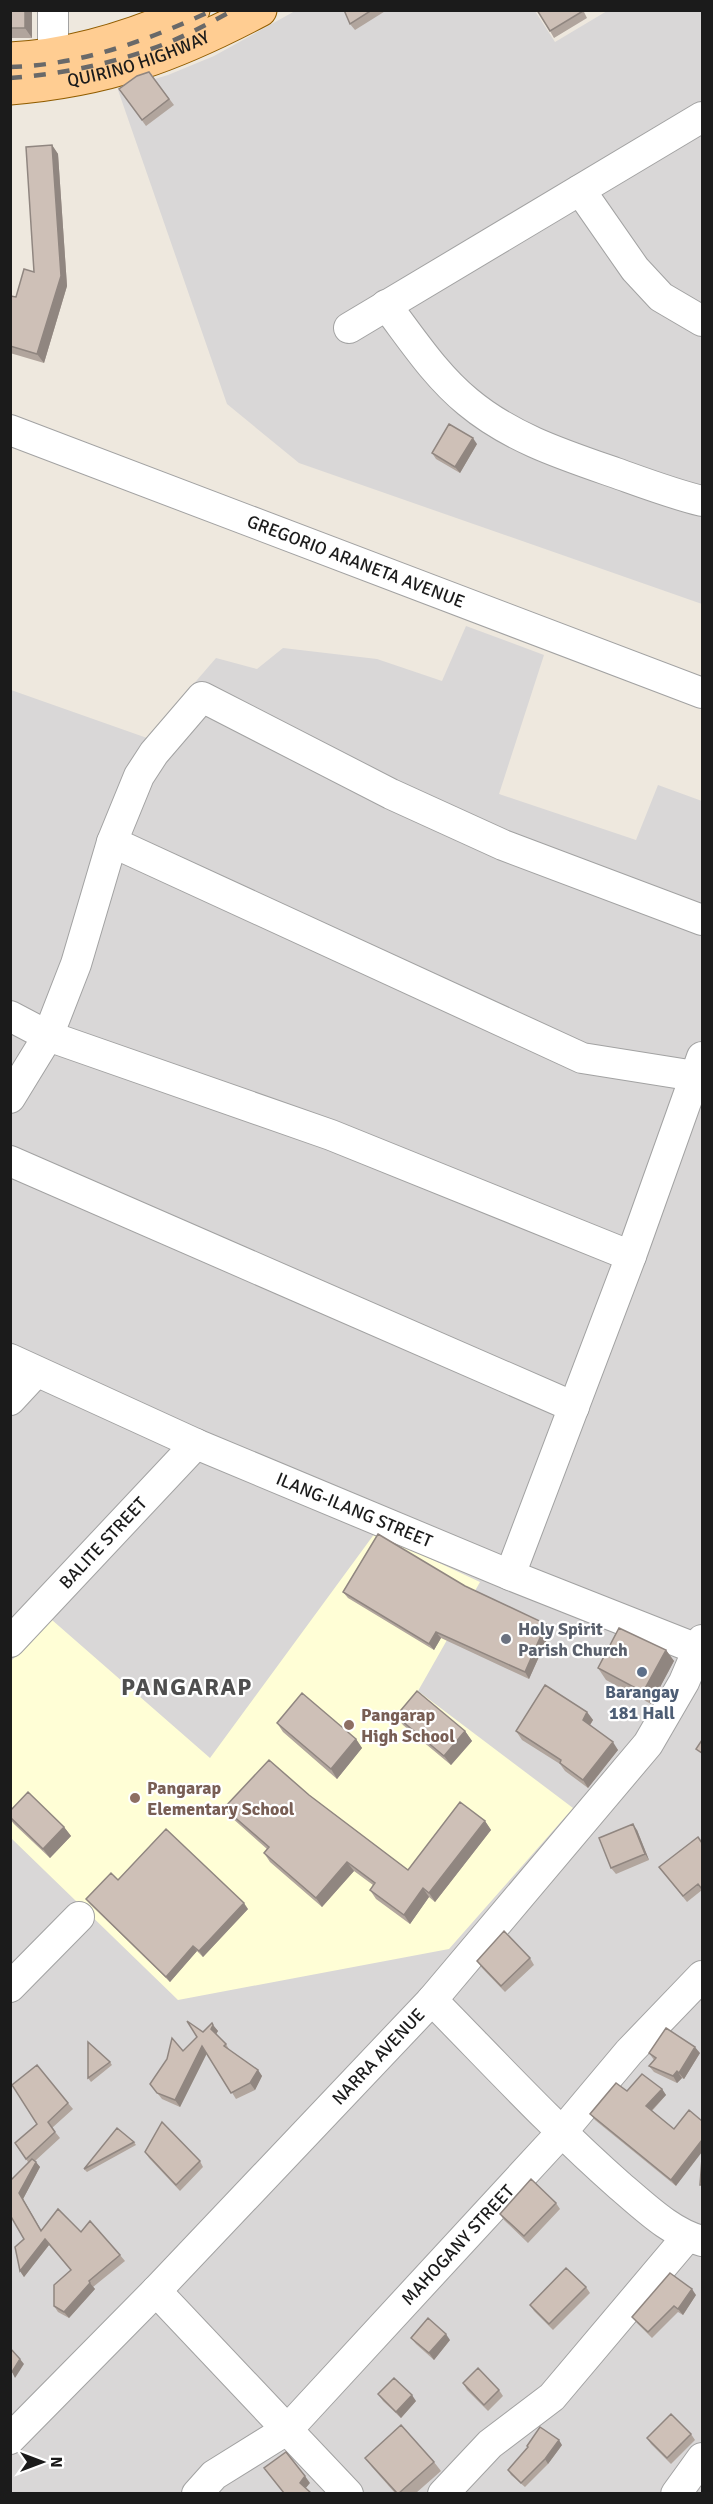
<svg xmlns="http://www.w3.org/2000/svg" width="713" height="2504" font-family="Signika,sans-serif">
<rect width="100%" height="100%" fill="#eee8de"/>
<!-- residential -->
<path fill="#d9d7d7" d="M295 11H535L555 42 607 11H702V604L299 463 227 404 118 90 168 75 214 56Z
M466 626 544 655 499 794 636 840 658 785 702 801V2493L11 2494V690L147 738 216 658 257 669 283 648 377 659 442 681Z"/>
<!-- education -->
<path fill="#fffed6" d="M375 1533 480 1582 418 1691 573 1808 449 1949 178 2000 11 1838 10 1662 52 1620 210 1758Z"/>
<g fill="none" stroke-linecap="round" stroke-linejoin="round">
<defs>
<g id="minor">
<path d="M53 10V79"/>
<path d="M580 190 635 269 661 297 702 321"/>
<path d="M386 305C412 339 435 375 468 402 511 438 564 455 616 473 644 483 673 494 702 501"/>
<path d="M349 328 702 117"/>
<path id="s1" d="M10 430 702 693"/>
<path d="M112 842 582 1058 695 1076"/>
<path d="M10 1016 48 1036 331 1135 631 1256"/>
<path d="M10 1098 48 1036 76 964 112 842 139 776 154 753 202 697 391 794 503 845 702 920"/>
<path d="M10 1161 574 1407"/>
<path id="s2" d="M10 1359 196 1444 510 1575 702 1651"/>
<path d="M10 1400 36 1372"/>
<path d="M510 1575 631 1256 702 1057"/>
<path id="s3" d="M10 1642 196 1444"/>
<path d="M10 1987 79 1917"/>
<path d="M432 2000C494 2063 554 2128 620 2186 645 2207 671 2233 702 2241"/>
<path d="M156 2291 348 2494"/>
<path id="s4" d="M10 2439 156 2291 432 2000 648 1744 684 1682 702 1640"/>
<path id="s5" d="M197 2494 214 2475 288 2429 561 2133 629 2052 702 1976"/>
<path d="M443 2494 490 2444 552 2397 687 2237"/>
<path d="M676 2494 702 2458"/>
</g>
<g id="major">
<path d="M10 59C74 56 135 36 193 10"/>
<path id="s6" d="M10 88C108 80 175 55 260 10"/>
</g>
</defs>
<!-- minor casing -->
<use href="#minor" stroke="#a2a2a2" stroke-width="32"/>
<!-- major casing -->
<use href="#major" stroke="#915d00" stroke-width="35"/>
<!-- minor -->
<use href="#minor" stroke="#fff" stroke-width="30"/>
<!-- major -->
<use href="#major" stroke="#ffcd92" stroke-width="33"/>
<!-- rail -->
<path stroke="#696969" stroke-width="4.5" stroke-dasharray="12 12" stroke-linecap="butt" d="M10 67C82 65 149 40 213 10
M10 78C65 74 121 62 172 41 193 32 213 21 234 10"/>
</g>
<!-- wall -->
<path fill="#b1a59d" d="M10 10H32V38H10Z
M344 10H387L355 30 350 24Z
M583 10 587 18 554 38 550 31Z
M149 72 174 105 146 126 119 89Z
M52 145 58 154 67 286 44 363 10 353V296L16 297 34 272Z
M477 444 460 473 436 459 432 453Z
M465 1586 546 1624 551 1630 529 1679 441 1638 434 1650 348 1598 343 1592Z
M666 1650 674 1661 651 1704 606 1680 598 1668Z
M587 1712 593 1720 590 1725 618 1750 588 1788 565 1771 560 1764 522 1740 516 1731Z
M396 1716 465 1731 472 1741 451 1765 403 1725Z
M277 1723 356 1739 362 1748 337 1779 283 1732Z
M309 1795 408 1870 485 1821 491 1830 435 1902 429 1897 410 1924 376 1899 370 1890 373 1885 354 1871 322 1907 270 1862 264 1853 267 1849 231 1817 224 1808Z
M10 1811 64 1827 71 1836 50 1858 14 1824 10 1819Z
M637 1830 649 1860 616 1874 611 1868Z
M702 1843V1890L687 1902 659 1867Z
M118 1880 248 1909 203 1957 197 1951 170 1982 90 1904 86 1899Z
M530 1958 534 1965 505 1992 482 1968 477 1961Z
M213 2025 218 2031 216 2034 226 2044 230 2051 258 2070 262 2076 255 2090 236 2099 207 2053 180 2107 162 2099 150 2084 203 2032Z
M649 2053H700L684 2079 682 2078 677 2083 654 2072 649 2066 654 2060Z
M110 2062 112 2065 91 2082 88 2078Z
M662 2089 666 2095 652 2111 676 2186 595 2120 590 2114 627 2091Z
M68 2103 73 2109 52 2128 60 2138 35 2161 40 2167 23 2199 41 2230 81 2232 120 2255 125 2261 93 2287 95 2289 69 2318 58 2312 54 2306 71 2270 49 2245 24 2277 20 2271 24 2239 10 2215 28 2162 15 2143Z
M134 2142 136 2145 87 2172 84 2169Z
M145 2152 200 2161 203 2167 180 2191 149 2158Z
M556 2203 560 2209 528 2243 504 2220 500 2214Z
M586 2287 590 2293 553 2330 534 2311 530 2305Z
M696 2295 683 2315 678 2312 652 2338 637 2323 632 2317Z
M411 2338 450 2340 434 2360 416 2344Z
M463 2383 499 2390 503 2396 488 2411 467 2390Z
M378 2394 416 2401 401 2418 383 2401Z
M691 2434 695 2440 671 2464 651 2444 647 2438Z
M562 2445 548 2464 525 2487 511 2475 508 2470 528 2448 527 2446Z
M365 2458 434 2462 441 2471 416 2493H395L372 2467Z"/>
<!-- shaded-wall -->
<path fill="#908680" d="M25 10H32V38L25 28Z
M52 145 58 154 67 286 44 363 37 354Z
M473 438 477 444 460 473 455 467Z
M546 1624 551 1630 529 1679 525 1672Z
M436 1632 441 1638 434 1650 429 1644Z
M666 1650 674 1661 651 1704 643 1692Z
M587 1712 593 1720 588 1728 583 1720Z
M465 1731 472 1741 451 1765 444 1756Z
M356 1739 362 1748 337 1779 331 1769Z
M613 1742 618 1750 588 1788 583 1780Z
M485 1821 491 1830 435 1902 429 1893Z
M633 1824 637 1830 649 1860 645 1854Z
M64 1827 71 1836 50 1858 43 1849Z
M347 1862 354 1871 322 1907 316 1898Z
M423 1888 429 1897 410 1924 404 1915Z
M244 1903 248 1909 203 1957 199 1951Z
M193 1946 197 1951 170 1982 166 1977Z
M213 2025 218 2031 215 2036 211 2029Z
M202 2046 207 2053 180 2107 175 2100Z
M695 2047 700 2053 684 2079 679 2073Z
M258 2070 262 2076 255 2090 250 2083Z
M677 2071 682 2078 677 2083 673 2076Z
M662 2089 666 2095 650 2112 646 2106Z
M702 2140V2152L676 2186 671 2180Z
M36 2162 40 2167 23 2199 45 2237 19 2193Z
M45 2239 49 2245 24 2277 20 2271Z
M90 2283 95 2289 69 2318 64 2312Z
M692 2289 696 2295 683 2315 678 2309Z
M446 2334 450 2340 434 2360 429 2353Z
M20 2359 24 2364 15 2378 12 2372Z
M412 2395 416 2401 401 2418 396 2412Z
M559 2440 562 2445 548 2464 545 2459Z
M305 2476 310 2483 305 2489 300 2483Z"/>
<!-- building -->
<path fill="#cec0b7" stroke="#908680" stroke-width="1.5" d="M10 10H25V28H10Z
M344 10H372L350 24Z
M537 10H582L583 11 550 31Z
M149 72 169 99 142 120 119 89 137 76Z
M52 145 61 276 37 354 10 346V296L16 297 24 269 34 272 26 147Z
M449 424 473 438 455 467 432 453Z
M378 1534 465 1586 546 1624 525 1672 436 1632 429 1644 343 1592Z
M619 1628 666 1650 643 1692 598 1668Z
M545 1685 587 1712 583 1720 613 1742 583 1780 560 1763 561 1760 516 1731Z
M417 1691 465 1731 444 1756 396 1716Z
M302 1693 356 1739 331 1769 277 1723Z
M702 1740V1753L696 1749Z
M269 1760 309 1795 408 1870 460 1802 485 1821 429 1893 423 1888 404 1915 370 1890 375 1883 347 1862 316 1898 264 1853 269 1847 224 1808Z
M28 1792 64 1827 43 1849 10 1817V1811Z
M633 1824 645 1854 611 1868 599 1838Z
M166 1829 244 1903 199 1951 193 1946 166 1977 86 1899 111 1873 118 1880Z
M698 1837 702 1843V1889L698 1884 683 1896 659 1867Z
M504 1931 530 1958 501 1986 477 1961Z
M187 2021 203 2032 212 2023 213 2025 211 2029 226 2044 224 2046 258 2070 250 2083 231 2093 202 2046 175 2100 157 2093 150 2084 167 2059 172 2038 183 2051 197 2037Z
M666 2028 695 2047 679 2073 677 2071 673 2076 649 2066 656 2058 649 2053Z
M88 2042 110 2062 88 2078Z
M37 2065 68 2103 48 2122 55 2132 26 2159 15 2143 37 2124 12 2085Z
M642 2074 662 2089 646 2106 674 2129 689 2110 702 2121V2140L671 2180 590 2114 616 2083 627 2091Z
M162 2122 200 2161 176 2185 145 2152Z
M117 2128 134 2142 84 2169Z
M702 2158V2185H700Z
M32 2159 36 2162 19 2193 41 2231 58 2209 81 2232 90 2221 120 2255 89 2281 90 2283 64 2312 54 2306V2285L71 2270 45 2239 20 2271 15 2247 24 2239 10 2215V2181Z
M531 2179 556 2203 524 2236 500 2214Z
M566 2268 586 2287 549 2324 530 2305Z
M670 2273 692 2289 678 2309 674 2306 648 2332 632 2317Z
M428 2318 446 2334 429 2353 411 2338Z
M10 2348 20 2359 12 2372H10Z
M478 2368 499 2390 484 2405 463 2383Z
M394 2378 412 2395 396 2412 378 2394Z
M671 2414 691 2434 667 2458 647 2438Z
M401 2425 434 2462 399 2493H397L365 2458Z
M540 2427 559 2440 545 2459 521 2483 508 2470 528 2447 527 2446Z
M286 2452 305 2476 300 2483 311 2493H284L264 2468Z"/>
<!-- markers -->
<circle fill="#6b7280" stroke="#fff" stroke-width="2" cx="506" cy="1639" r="6"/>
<circle fill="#5c6f8a" stroke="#fff" stroke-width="2" cx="642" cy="1672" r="6"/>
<g fill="#8d6e63" stroke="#fff" stroke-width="2">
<circle cx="349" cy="1725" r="6"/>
<circle cx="135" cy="1798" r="6"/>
</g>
<g text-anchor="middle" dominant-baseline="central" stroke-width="4.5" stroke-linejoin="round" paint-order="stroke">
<!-- street labels -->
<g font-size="18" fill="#1b1b1b" stroke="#fff">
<text stroke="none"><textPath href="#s6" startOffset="132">QUIRINO HIGHWAY</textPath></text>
<text stroke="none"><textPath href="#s1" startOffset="370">GREGORIO ARANETA AVENUE</textPath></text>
<text stroke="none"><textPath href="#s2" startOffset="376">ILANG-ILANG STREET</textPath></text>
<text stroke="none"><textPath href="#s3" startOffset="136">BALITE STREET</textPath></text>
<text stroke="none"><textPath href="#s4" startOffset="531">NARRA AVENUE</textPath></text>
<text stroke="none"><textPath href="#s5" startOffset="363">MAHOGANY STREET</textPath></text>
</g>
<!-- worship labels -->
<g font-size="18" font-weight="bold" fill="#5b616d" stroke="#fff" text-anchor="start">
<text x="518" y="1629">Holy Spirit<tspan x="518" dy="21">Parish Church</tspan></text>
</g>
<!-- service labels -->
<g font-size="18" font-weight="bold" fill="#4e5e75" stroke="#fff">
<text x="642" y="1692">Barangay<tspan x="642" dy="21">181 Hall</tspan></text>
</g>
<!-- education labels -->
<g font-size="18" font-weight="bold" fill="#785e54" stroke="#fff" text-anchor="start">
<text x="361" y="1715">Pangarap<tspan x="361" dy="21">High School</tspan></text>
<text x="147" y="1788">Pangarap<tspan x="147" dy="21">Elementary School</tspan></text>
</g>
<!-- district labels -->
<g font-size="24" font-weight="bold" letter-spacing="1.5" fill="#4e4e4e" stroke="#fff">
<text x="187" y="1687">PANGARAP</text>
</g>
</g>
<!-- border -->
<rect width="713" height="2504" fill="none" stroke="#1b1b1b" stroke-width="24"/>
<!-- north arrow -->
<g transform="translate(42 2462) rotate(90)" stroke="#ffffff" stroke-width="4.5" paint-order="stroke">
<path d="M0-4.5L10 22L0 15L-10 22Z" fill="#1b1b1b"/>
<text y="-9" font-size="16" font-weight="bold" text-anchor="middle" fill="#1b1b1b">N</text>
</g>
</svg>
